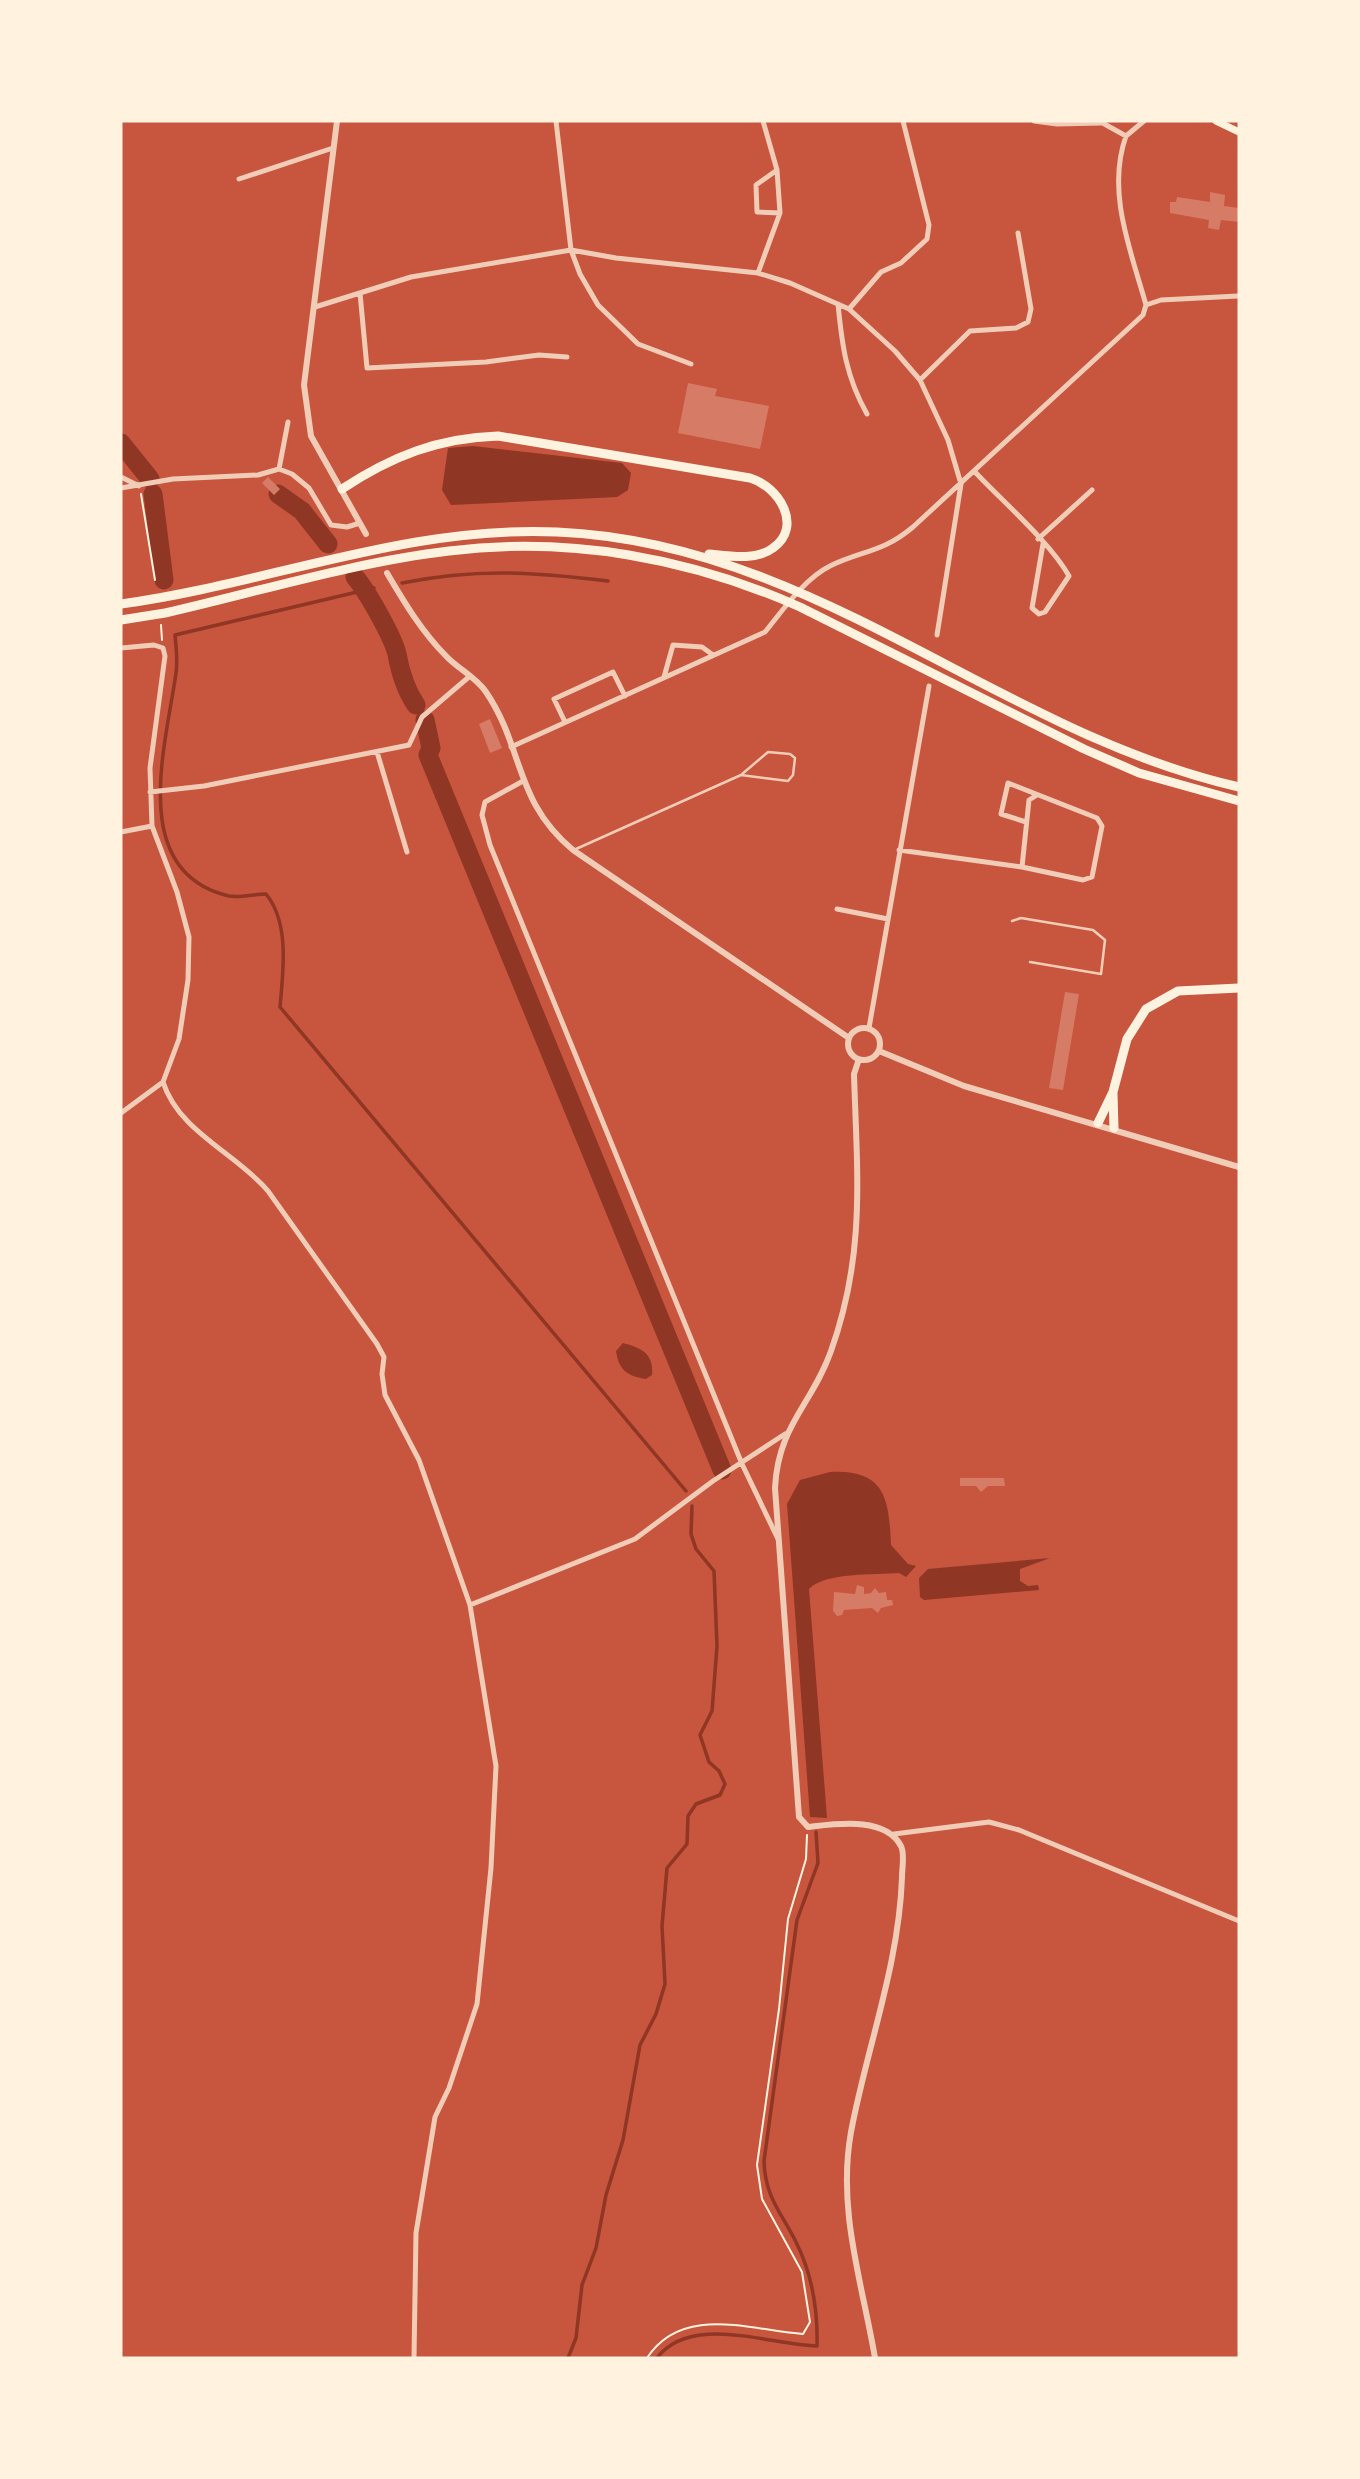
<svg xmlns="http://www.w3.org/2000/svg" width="1360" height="2479" font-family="Commissioner,sans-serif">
<rect width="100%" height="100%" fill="#c8553d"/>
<!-- water -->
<path fill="#8f3625" d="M473 446 622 463 631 473 628 490 617 497 451 505 442 490 448 448Z
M623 1343C642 1348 654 1354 652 1375L646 1379C628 1376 619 1371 616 1351Z
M830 1472C886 1469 889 1500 891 1545L908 1564 916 1566 906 1577 899 1573C875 1575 825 1572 809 1589L827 1818 810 1817 787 1504 800 1480Z
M1050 1558 1020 1569V1581L1028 1586 1038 1585 1039 1590 924 1600 920 1597 919 1578 928 1569Z"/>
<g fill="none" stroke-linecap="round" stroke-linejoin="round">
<!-- stream -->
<path stroke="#8f3625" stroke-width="3.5" d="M402 583C477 568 533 572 608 581
M374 588 175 635C176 647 178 661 176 673 166 745 127 872 229 896 240 898 255 894 266 894 290 923 283 972 280 1007L686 1491
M568 2358 576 2338 582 2285 596 2248 606 2195 623 2140 640 2045 656 2014 665 1984 662 1926 667 1868 687 1844 688 1816 696 1804 720 1795 725 1784 719 1771 709 1762 700 1735 712 1711 717 1646 714 1571 696 1549 691 1534 692 1506
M657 2358C691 2313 770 2345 817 2346 818 2309 812 2273 795 2240 780 2211 765 2196 764 2161L797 1920 818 1863 816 1832"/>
<!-- river -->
<path stroke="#8f3625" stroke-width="19" d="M121 443 150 479
M153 494 164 580
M278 494 302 511 328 544
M355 577C367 591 393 637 397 654 400 671 405 689 416 705
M425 720 431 748 428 755 722 1470"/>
</g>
<!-- building -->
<path fill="#d67c66" d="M1210 192 1225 195 1224 206 1239 208V222L1221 220 1219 230 1208 228 1209 220 1170 213V202H1176L1177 197 1210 202Z
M688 383 717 389 715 396 769 406 760 449 678 433Z
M268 477 280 489 274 495 262 483Z
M490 719 502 748 490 753 479 724Z
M1065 992 1079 994 1063 1090 1049 1088Z
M960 1478H1004L1005 1486H988L981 1492 976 1486H960Z
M857 1585 864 1587V1594L871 1593 875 1588 879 1593 886 1592 887 1600H892L893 1605 881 1608 878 1613 872 1608 844 1610 842 1615 837 1616 833 1611 834 1592 855 1594Z"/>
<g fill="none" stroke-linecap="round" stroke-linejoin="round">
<!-- path -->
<path stroke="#fff3e0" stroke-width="2" d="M141 494 155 580
M161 625 162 640
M647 2358C682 2304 750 2330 803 2334L810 2322 802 2272 762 2199 757 2165 779 2009 788 1919 806 1859 807 1835"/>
<!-- service -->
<path stroke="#f1ccb7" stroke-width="2.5" d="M576 849 741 775 768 752 790 754 795 758 793 775 788 781 741 775
M1012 921 1021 918 1093 930 1105 940 1101 974 1030 962"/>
<!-- minor -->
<path stroke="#f1ccb7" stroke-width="5" d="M556 121 571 250 580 274 598 305 638 344 691 364
M763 121 777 170
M1034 121 1057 124 1101 123
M1099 121 1126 136 1144 121
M239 179 333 148
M758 273 780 213 777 170 756 185 757 212 780 213
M360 293 367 368 486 362 539 355 567 357
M838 304C842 345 846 377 867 414
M1146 305 1161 300 1238 296
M315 307 411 277 571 250 616 258 758 273 790 283 849 309 895 351 920 380 948 440 961 484 937 635
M849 309 881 272 901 263 927 239 929 225 903 121
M920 380 970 331 1016 328 1028 322 1031 309 1018 233
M279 469 288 422
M975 472C1003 502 1049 541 1069 576L1045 612 1039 614 1032 608 1043 544
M121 477 139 486
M121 488 173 479 258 475 279 469 292 474 309 488 331 525 347 527 360 523
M1038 539 1092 490
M121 648 154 645 163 648 165 656 150 768 152 826 177 892 189 937 188 980 179 1039 163 1082 121 1113
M664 677 673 645 702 647 713 655
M565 722 554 699 613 672 625 696
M511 747 765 632C783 610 804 579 830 566 863 550 882 553 913 527L1143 315 1146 305C1131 251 1106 192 1126 136
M377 752 407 852
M523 781 485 802 482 815 490 845 742 1464 778 1539
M150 792 204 786 409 745 422 717 470 676
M1026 822 1001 814 1008 783 1097 818 1102 826 1092 877 1083 880 1022 867 1029 800 1037 795
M121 832 152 826
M899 850 1022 867
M837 909 888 919
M869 1028 929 686
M163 1082C179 1132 236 1153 268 1191L377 1344 384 1357 382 1374 385 1395 419 1460 470 1605 496 1766 491 1868 477 2004 449 2088 435 2117 416 2233 414 2358
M470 1605 635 1539 713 1481 785 1434
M894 1834 989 1822 1019 1830 1239 1921"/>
<!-- tertiary -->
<path stroke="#f1ccb7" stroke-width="6" d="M337 121 304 385 311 436 366 534
M387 573C404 602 422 632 446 656 458 669 476 677 486 692 524 748 514 801 573 850L849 1038
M848 1044a16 16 0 1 1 32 0a16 16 0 1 1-32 0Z
M879 1051 964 1086 1239 1167
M859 1059 854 1074C857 1174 866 1253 831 1351 812 1405 778 1425 775 1488L799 1817 808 1827C836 1824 885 1816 901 1846 905 1854 902 1867 902 1877 899 1965 867 2047 851 2132 837 2210 862 2282 875 2358"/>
<!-- secondary -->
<path stroke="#fff3e0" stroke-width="7" d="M1216 121 1239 132"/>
<!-- trunk -->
<path stroke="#fff3e0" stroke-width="9" d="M342 489C392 456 438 438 498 436L750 478C778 486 804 526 773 548 756 561 729 556 709 554
M121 604C267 584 407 525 557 532 817 543 997 732 1239 787
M121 620 165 613C257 592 355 562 449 551 570 536 690 558 800 607L1084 749 1139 773 1239 801
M1113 1094 1114 1128
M1098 1123 1113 1092 1127 1039 1146 1009 1178 991 1239 988"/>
</g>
<!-- border -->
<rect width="1360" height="2479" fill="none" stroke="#fff3e0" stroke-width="245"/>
</svg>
